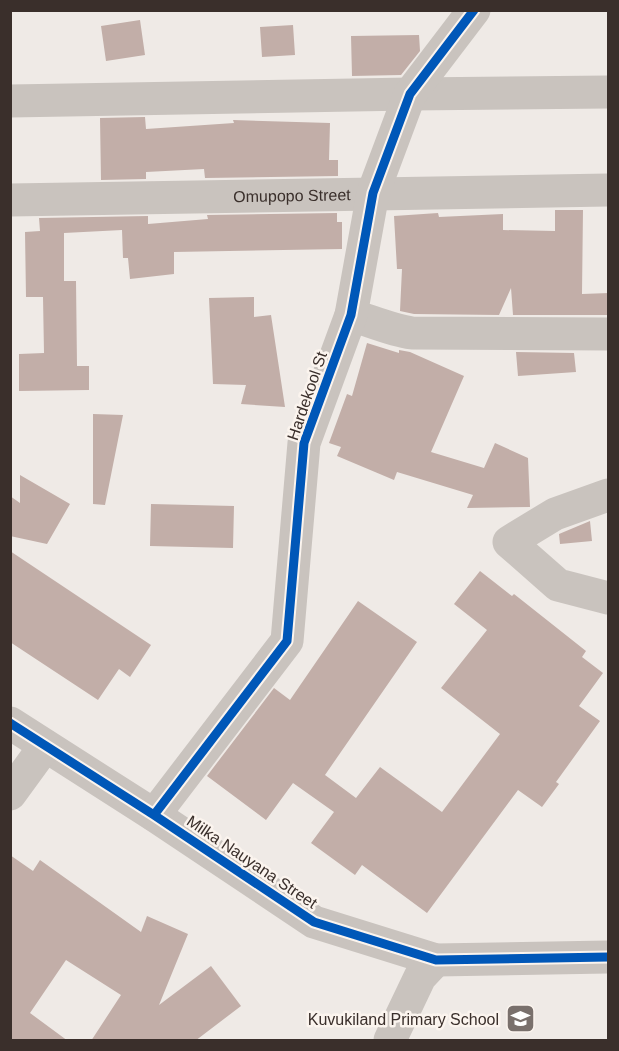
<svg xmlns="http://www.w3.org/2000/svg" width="619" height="1051" font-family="Arial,sans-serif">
<rect width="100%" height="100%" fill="#efeae6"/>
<!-- building -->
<path fill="#c2aea8" d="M140 20 145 55 106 61 101 26Z
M293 25 295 55 262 57 260 27Z
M419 35 420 51 401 75 352 76 351 36Z
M145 117 146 129 234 123 233 120 330 123 329 160H338V176L205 178 204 169 146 172V179L101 180 100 118Z
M555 210H583L582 294 609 293V315H513L511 288 499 315 414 314 400 311 402 269H397L394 216 438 213 439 217 503 214V230L555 231Z
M337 213V222H342V249L174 252V274L130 279 128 258H123L122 230 64 233V281H76L77 366H89V390L19 391V354L44 353 43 297H26L25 232 40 231 39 218 148 216V224L208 219 207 215Z
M254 297V317L271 315 285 407 241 404 246 385 213 384 209 298Z
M367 343 399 353V350L410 352 464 376 431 452 484 468 495 443 528 458 530 507 467 508 473 495 397 472 394 480 337 456 341 447 329 443 347 394 352 396Z
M516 352 574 353 576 372 518 376Z
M93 414 123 415 105 505 93 504Z
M20 475 70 504 47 544 10 536V496L20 503Z
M151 504 234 506 233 548 150 546Z
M590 521 592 541 560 544 559 534Z
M10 551 151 645 130 677 119 669 98 700 10 642Z
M480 571 512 596 514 594 586 651 582 657 603 673 579 706 600 721 556 782 559 784 542 807 518 790 427 913 362 865 355 875 311 843 334 812 293 783 266 820 207 776 274 688 290 700 358 601 417 642 325 775 356 798 380 767 442 812 500 734 441 688 487 630 454 604Z
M10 855 33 871 40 860 141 932 147 916 188 934 159 1005 211 966 241 1006 195 1041H91L121 995 66 960 30 1013 68 1041H10Z"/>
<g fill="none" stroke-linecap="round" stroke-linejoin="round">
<!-- street -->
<g stroke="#c9c3be" stroke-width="33">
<path d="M10 101 410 94 608 92"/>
<path id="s1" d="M10 200 608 190"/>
<path d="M351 315C371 321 391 330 412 333L608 334"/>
<path d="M608 495 555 514 509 542 558 585 608 598"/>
<path d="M10 723 154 815 314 922 436 960 608 957"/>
<path d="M10 794 45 746"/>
<path d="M154 815 287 641 304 443 351 315 373 193 410 94 474 10"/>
<path d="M390 1040 420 977 436 960"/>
</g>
<defs>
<path id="cycleway" d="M10 723 154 815 314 922 436 960 608 957
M154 815 287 641 304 443 351 315 373 193 410 94 474 10"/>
</defs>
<!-- cycleway casing -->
<use href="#cycleway" stroke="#fbf4ee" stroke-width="13"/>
<!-- cycleway -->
<use href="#cycleway" stroke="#0057b8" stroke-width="9"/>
</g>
<!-- icons -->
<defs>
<symbol id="school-square" viewBox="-11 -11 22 22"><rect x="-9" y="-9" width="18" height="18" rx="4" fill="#79706c" stroke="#fbf4ee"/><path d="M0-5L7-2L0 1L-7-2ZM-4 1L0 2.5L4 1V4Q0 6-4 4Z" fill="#fff"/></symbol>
</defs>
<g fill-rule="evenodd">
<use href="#school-square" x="504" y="1002" width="33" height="33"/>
</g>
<g text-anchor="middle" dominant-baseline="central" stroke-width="5" stroke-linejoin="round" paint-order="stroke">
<!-- street labels -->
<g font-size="16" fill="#3a2f2b" stroke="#fbf4ee">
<text stroke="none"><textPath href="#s1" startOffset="282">Omupopo Street</textPath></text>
<text transform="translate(307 396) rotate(-71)">Hardekool St</text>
<text transform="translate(252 862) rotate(34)">Milka Nauyana Street</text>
</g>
<!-- poi labels -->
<g font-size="16" fill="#3a2f2b" stroke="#fbf4ee" text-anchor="end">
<text x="499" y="1019">Kuvukiland Primary School</text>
</g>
</g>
<!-- border -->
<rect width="619" height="1051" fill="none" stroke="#3a2f2b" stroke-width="24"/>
</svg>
